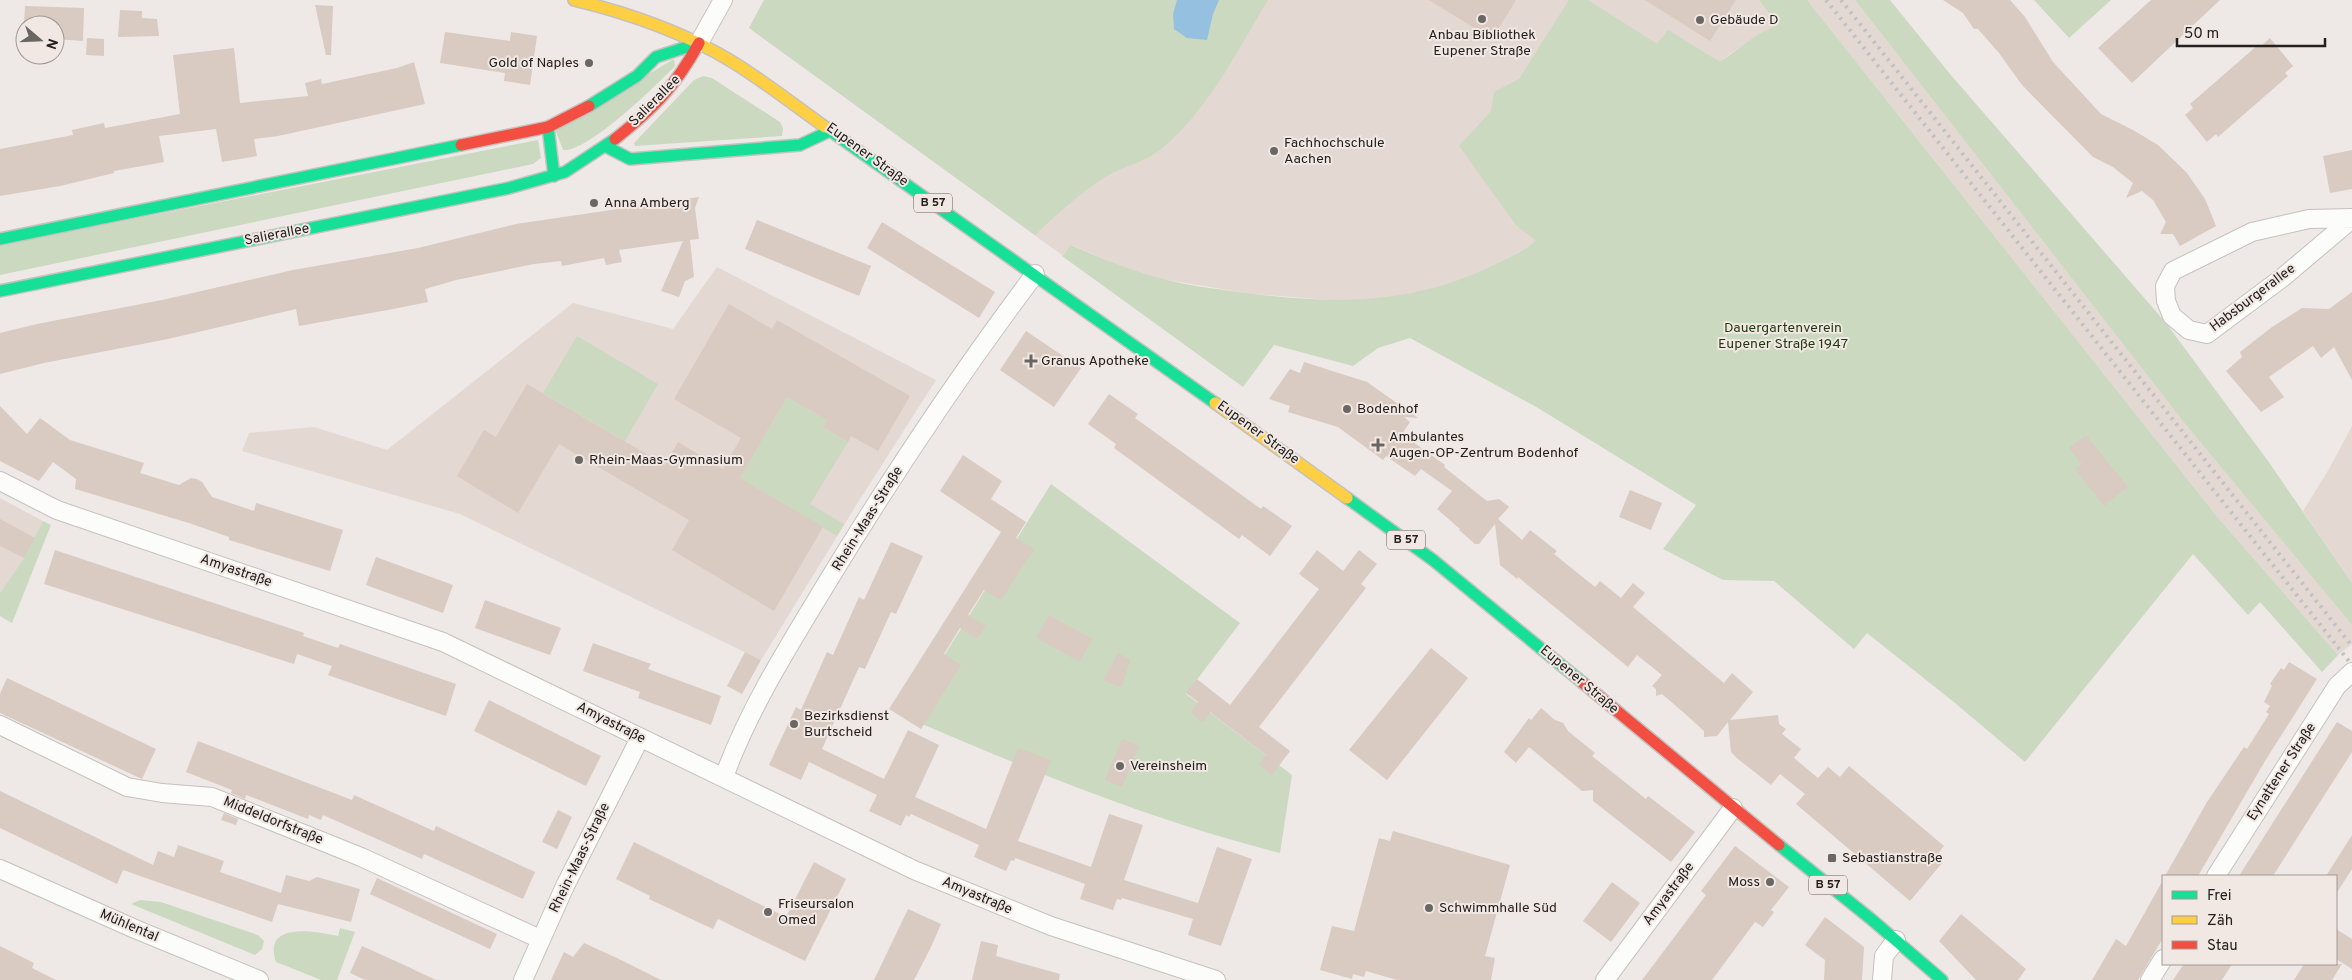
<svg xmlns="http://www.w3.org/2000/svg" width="2352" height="980" font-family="Overpass,sans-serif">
<rect width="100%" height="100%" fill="#eee9e6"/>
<!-- built -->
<path fill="#e3d8d2" d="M764 0H1759L1777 25 1731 53 1708 72 1537 241 1501 262 1463 279 1424 291 1385 298 1344 301 1252 294 1161 279 1120 266 1072 245 1062 255 749 28Z
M1807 0H1855L2186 425 2352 625V644L2338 655 2219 519Z
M717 267 936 380 857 504 761 660 460 514 242 451 249 433 314 427 387 450 573 303 673 329Z
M2352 426V583L2303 511 2329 469Z
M0 498 43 521 24 558 0 593Z"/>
<!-- green -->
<path fill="#cbd9c0" d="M764 0H1268C1238 49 1211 105 1168 143 1147 163 1127 164 1105 177 1079 194 1057 214 1035 235L749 28Z
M1569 0H1588L1657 44 1668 30 1720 62 1757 35 1777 25 1759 0H1807L2219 519 2338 655 2322 672 2260 602 2248 615 2193 554 2025 762 1955 703 1867 633 1854 649 1774 581 1723 580 1663 549 1696 505 1538 408 1410 338 1378 348 1353 366 1274 345 1243 387 1062 256 1071 245C1100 258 1129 270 1160 278 1188 286 1217 289 1246 293 1330 304 1405 305 1483 270 1501 262 1521 252 1536 241L1516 225 1459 146 1491 111 1494 92 1519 79Z
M1855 0H1890L1950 74 2166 323 2268 461 2352 583V625L2186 425Z
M2034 0H2111L2069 38Z
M674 59 675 66C657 85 587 153 563 150L555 129Z
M703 76 712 78 780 122 783 128 782 136 635 146 634 143 694 80Z
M538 140 541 158 533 164 0 275V245Z
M577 336 658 384 625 441 543 393Z
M818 344 839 355 808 409 827 420 823 427 848 442 810 504 844 524 837 536 740 478Z
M1051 484 1240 623 1186 694 1292 775 1280 853C1151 821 1027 769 906 717Z
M43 521 51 525 12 623 0 616V593L24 558Z
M140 900 161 902 258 935 264 941 262 949 255 955 131 904Z
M340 928 355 932 337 980H321L276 962C262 921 316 931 338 936Z"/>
<!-- water -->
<path fill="#96c0e0" d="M1177 0H1219L1213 14 1207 40 1187 38 1174 29 1173 14Z"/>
<!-- building -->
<path fill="#d9cac2" d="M1429 0H1516L1492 39Z
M1645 0H1736L1710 41Z
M1943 0H2010L2025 17 2053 62 2101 114 2133 130 2158 145 2187 173 2205 199 2216 226 2180 246 2173 234H2160L2166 222 2153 200 2142 191 2126 198 2133 183 2113 167 2093 157 2022 85 1999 53 1978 29H1974L1963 13Z
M2151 0H2220L2132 83 2098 48Z
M315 5 333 6 331 55H326Z
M25 6 84 8 83 41 55 39V25H24Z
M120 10 142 11V18L157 19 159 36 118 37Z
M445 32 510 41 511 32 537 36 530 85 504 81 505 73 440 63Z
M87 38 104 39V56L86 55Z
M2270 38 2293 66 2285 73 2288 76 2218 137 2216 134 2207 142 2185 115 2193 108 2190 104 2259 44 2261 46Z
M234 48 240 103 308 96 305 83 321 79 322 84 397 68 414 62 425 104 278 136 254 139 257 156 222 162 216 129 159 136 164 162 114 171V173L60 186 0 196V149L73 135 72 130 104 123 105 128 180 114 173 55Z
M2352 150V189L2330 193 2323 156Z
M699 197 695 208 699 239 690 240 694 277 685 281 679 297 661 291 683 241 619 250 622 262 606 265 604 258 562 266 561 261 534 264 456 280 425 289 428 302 393 309 299 326 296 309 168 339 44 363 0 374V333L37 324 162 300 293 270 418 248 516 224Z
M757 220 871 266 859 296 745 249Z
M882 222 995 292 979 318 867 248Z
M2352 292V380L2334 347 2321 358 2313 346 2269 377 2284 397 2261 412 2226 371 2242 357 2240 352 2272 327 2302 308 2329 309Z
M729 304 772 329 777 320 910 396 878 451 851 436 848 442 823 427 827 420 787 397 740 478 823 527 774 611 672 550 689 520 559 444 518 513 457 476 484 430 496 437 527 384 665 465 678 442 723 469 741 438 674 399Z
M1026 331 1081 368 1054 407 1000 370Z
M1304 362 1367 382 1418 418 1404 417 1410 422 1402 434 1445 465 1444 467 1487 501 1499 499 1509 507 1498 519 1522 540 1530 530 1557 551 1554 554 1595 587 1600 581 1621 598 1633 583 1645 593 1633 607 1724 683 1732 673 1753 692 1730 720 1778 715 1779 724 1786 729 1782 734 1801 749 1794 758 1818 778 1828 767 1840 777 1849 766 1944 846 1936 856 1943 862 1910 901 1796 804 1805 794 1780 774 1771 785 1738 759 1731 752 1728 722 1717 736 1704 737V731L1683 712 1662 694 1656 696V689L1652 686 1662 675 1637 655 1628 667 1518 577 1517 579 1500 565 1495 524 1479 544H1475L1459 530 1460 529 1437 509 1452 491 1421 469 1415 476 1386 456 1383 460 1338 427 1288 412 1290 406 1269 399 1290 369 1300 373Z
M1109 394 1138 414 1135 418 1261 509 1263 506 1292 526 1270 556 1242 535 1239 539 1114 448 1116 444 1088 424Z
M0 406 27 434 40 418 70 440 144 463 140 473 179 485 191 478 197 479 202 482 212 497 254 511 256 503 343 530 330 571 229 540V537L189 523 75 489 76 479 53 462 39 481 0 461Z
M2086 435 2128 487 2104 506 2075 469 2082 464 2069 448Z
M963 455 1002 481 991 499 1026 522 1016 538 1034 549 1001 600 984 590 968 615 986 626 977 639 960 628 944 654 961 665 921 729 889 709 1001 532 940 491Z
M1630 490 1662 503 1651 530 1619 517Z
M0 519 35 538 24 558 0 546Z
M891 542 923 556 896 614 891 612 865 669 859 667 822 749 884 779 908 730 939 745 915 797 986 829 1018 748 1051 760 1018 841 1091 867 1109 814 1143 825 1124 880 1198 903 1217 847 1252 859 1221 946 1188 935 1193 919 1122 898 1121 900 1117 899 1113 910 1080 899 1085 884 1015 858 1014 861 1011 860 1006 871 974 857 979 845 911 814 909 817 906 815 901 826 869 811 877 795 809 762 801 780 769 765 796 707 801 710 827 652 833 655 859 597 864 600Z
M55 550 304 633 303 636 338 648 340 644 456 684 446 716 328 675 332 666 297 654 294 664 44 584Z
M1317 550 1343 571 1359 550 1377 564 1361 584 1366 588 1259 727 1290 751 1272 775 1259 765 1266 755 1210 712 1203 722 1191 713 1198 702 1186 693 1197 679 1230 705 1319 589 1299 574Z
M376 557 453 585 443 613 366 585Z
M485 600 561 628 550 655 475 628Z
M1049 615 1092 639 1080 662 1036 638Z
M593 643 651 664 648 669 721 696 711 725 638 698 640 692 583 671Z
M1431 648 1468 678 1387 780 1349 750Z
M745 652 761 660 742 694 727 686Z
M1118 653 1130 660 1122 687 1103 681Z
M2289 662 2317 679 2265 761 2198 876H2165L2207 802 2244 747 2247 749 2269 714 2266 712 2270 706 2264 702 2272 686 2270 684 2281 668 2284 670Z
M7 678 156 749 142 779 0 713V694Z
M489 700 601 756 586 786 474 731Z
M1541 708 1555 720 1563 723 1568 731 1595 753 1592 756 1646 799 1648 796 1695 832 1671 862 1593 801V790L1582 791 1529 747 1516 763 1504 752 1529 718 1531 720Z
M2337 722 2352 731V752L2304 827 2273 876H2239Z
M1122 739 1139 746 1122 787 1105 780Z
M198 741 352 800 354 795 434 831 436 826 535 872 523 899 424 854 422 859 323 815 321 820 309 815 308 819 246 795 245 799 231 793 232 790 186 772Z
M0 791 153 865 158 851 174 857 178 845 224 861 220 872 281 893 286 875 309 881 317 877 360 889 351 922 278 904 272 922 123 870 117 884 0 828Z
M558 810 572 817 557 849 542 842Z
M224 813 238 819 236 825 221 820Z
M1393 831 1510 865 1485 956 1495 958 1491 980H1397L1366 971 1364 977 1353 974 1352 979 1320 970 1332 926 1354 931 1379 838 1390 841Z
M2352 835V869L2336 894V876H2326Z
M634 842 786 917 814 862 846 879 805 961 718 919 713 929 649 899 650 896 616 879Z
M1735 846 1789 887 1771 910 1774 912 1763 927 1755 922 1712 980H1642L1706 895 1701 891Z
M377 878 497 934 490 949 370 894Z
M2163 880V938L2138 980H2092L2116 939 2126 946Z
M1612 882 1640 903 1611 942 1583 921Z
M908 909 941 924 931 947 914 980H874Z
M1961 914 2026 969 2018 980H1976L1939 941Z
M1825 917 1864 947 1862 980H1824L1825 960 1805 945Z
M2336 929 2352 939V969L2336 959Z
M981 941 998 945 996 956 1060 974 1059 980H972Z
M584 943 619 959 661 980H551L564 952 573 957Z
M0 946 34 963 32 968 56 980H0Z
M362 946 402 964 436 980H365L350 973Z
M2184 964H2232L2222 980H2173Z
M2304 964H2342L2332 980H2294Z"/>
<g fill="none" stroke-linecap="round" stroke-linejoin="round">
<defs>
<path id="street" d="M699 43 723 0
M2352 218 2309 219 2252 232 2173 271 2165 286 2166 301 2172 316 2189 330 2207 334 2282 278 2352 219
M0 481 57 510 443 642 914 870 1051 926 1216 980
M0 725 127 787 162 793 212 797 361 857 540 939
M724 777C749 708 790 644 828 581 892 476 961 372 1035 274
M0 869 135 929 259 980
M2216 876 2337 686 2352 672
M523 980 565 886 640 738
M1605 980 1733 808
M1882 980 1884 956 1896 940
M2150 980 2163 959"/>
<path id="fast" d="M589 106 637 76 656 57 699 43
M548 127 554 176
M825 127 1215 403
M605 146 630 159 800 145 832 130
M0 239 461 145
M0 291 509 188 565 172 615 139
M1347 498 1433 560 1583 683
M1779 845 1871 919 1942 980"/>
<path id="slow" d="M574 0C628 13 683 32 731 61 764 81 794 105 825 127
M1215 403 1347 498"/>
<path id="jam" d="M615 139C654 108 675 87 699 43
M461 145 548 127 589 106
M1583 683 1779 845"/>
</defs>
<!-- street casing -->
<use href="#street" stroke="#c5c1be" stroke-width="20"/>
<!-- fast casing -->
<use href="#fast" stroke="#c5c1be" stroke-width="14"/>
<!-- slow casing -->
<use href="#slow" stroke="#c5c1be" stroke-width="14"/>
<!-- jam casing -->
<use href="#jam" stroke="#c5c1be" stroke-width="14"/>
<!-- street -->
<use href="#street" stroke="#fcfcfb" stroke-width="18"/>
<!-- fast -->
<use href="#fast" stroke="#16e098" stroke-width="11"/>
<!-- slow -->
<use href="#slow" stroke="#ffcf43" stroke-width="11"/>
<!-- jam -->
<use href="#jam" stroke="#f24e42" stroke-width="11"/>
<!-- rail -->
<path stroke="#c2c1c1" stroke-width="4" stroke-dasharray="2.5 5" stroke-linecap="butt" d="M1826 0 2352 665
M1841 0 2352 646"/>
</g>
<!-- markers -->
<g fill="#6a6664" stroke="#f1e8e3" stroke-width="2">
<circle cx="1482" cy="19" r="5"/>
<circle cx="1700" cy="20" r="5"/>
<circle cx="589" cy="63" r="5"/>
<circle cx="1274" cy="151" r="5"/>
<circle cx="594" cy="203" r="5"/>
<path d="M1028.5 353.5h5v5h5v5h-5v5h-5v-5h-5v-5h5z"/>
<circle cx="1347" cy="409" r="5"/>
<path d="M1375.5 437.5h5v5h5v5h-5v5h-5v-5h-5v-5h5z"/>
<circle cx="579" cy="460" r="5"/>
<circle cx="794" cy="724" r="5"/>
<circle cx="1120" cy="766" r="5"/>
<rect x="1827" y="853" width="10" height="10" rx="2.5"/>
<circle cx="1770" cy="882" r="5"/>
<circle cx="1429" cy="908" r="5"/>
<circle cx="768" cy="912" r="5"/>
</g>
<g text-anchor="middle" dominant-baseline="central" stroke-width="4" stroke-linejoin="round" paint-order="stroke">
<!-- shield labels -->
<g fill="#f1e8e3" stroke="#615c59" stroke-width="1">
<rect x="914" y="193.5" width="38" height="19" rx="4"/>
<rect x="1387" y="530.5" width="38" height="19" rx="4"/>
<rect x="1809" y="875.5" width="38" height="19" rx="4"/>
</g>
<g font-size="12" font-weight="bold" fill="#23201e">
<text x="933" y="203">B 57</text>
<text x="1406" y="540">B 57</text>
<text x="1828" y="885">B 57</text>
</g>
<!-- poi labels -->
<g font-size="14" fill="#23201e" stroke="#f1e8e3" text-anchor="start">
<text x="1710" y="20">Gebäude D</text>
<text x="1482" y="35" text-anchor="middle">Anbau Bibliothek<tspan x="1482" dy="16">Eupener Straße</tspan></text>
<text x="579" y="63" text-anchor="end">Gold of Naples</text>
<text x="1284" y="143">Fachhochschule<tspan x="1284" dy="16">Aachen</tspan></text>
<text x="604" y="203">Anna Amberg</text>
<text x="1041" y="361">Granus Apotheke</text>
<text x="1357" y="409">Bodenhof</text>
<text x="1389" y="437">Ambulantes<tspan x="1389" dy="16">Augen-OP-Zentrum Bodenhof</tspan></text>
<text x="589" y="460">Rhein-Maas-Gymnasium</text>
<text x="804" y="716">Bezirksdienst<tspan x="804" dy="16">Burtscheid</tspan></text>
<text x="1130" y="766">Vereinsheim</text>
<text x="1842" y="858">Sebastianstraße</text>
<text x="1760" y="882" text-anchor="end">Moss</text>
<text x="778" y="904">Friseursalon<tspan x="778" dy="16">Omed</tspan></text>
<text x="1439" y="908">Schwimmhalle Süd</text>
</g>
<!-- street labels -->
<g font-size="14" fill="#23201e" stroke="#f1e8e3">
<text transform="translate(655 101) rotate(-45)">Salierallee</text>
<text transform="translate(867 155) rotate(36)">Eupener Straße</text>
<text transform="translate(277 235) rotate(-11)">Salierallee</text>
<text transform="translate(2253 298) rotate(-37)">Habsburgerallee</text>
<text transform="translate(1258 433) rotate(36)">Eupener Straße</text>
<text transform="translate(868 519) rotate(-58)">Rhein-Maas-Straße</text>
<text transform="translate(236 571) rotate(19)">Amyastraße</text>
<text transform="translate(1579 680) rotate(40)">Eupener Straße</text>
<text transform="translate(611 723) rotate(27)">Amyastraße</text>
<text transform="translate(2282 772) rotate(-57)">Eynattener Straße</text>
<text transform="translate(273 821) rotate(22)">Middeldorfstraße</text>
<text transform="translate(580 858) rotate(-64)">Rhein-Maas-Straße</text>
<text transform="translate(1669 894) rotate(-53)">Amyastraße</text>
<text transform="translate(977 896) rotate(23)">Amyastraße</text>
<text transform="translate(129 926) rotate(23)">Mühlental</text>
</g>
<!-- park labels -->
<g font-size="14" fill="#1f380e" stroke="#f1e8e3">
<text x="1783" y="328">Dauergartenverein<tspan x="1783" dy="16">Eupener Straße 1947</tspan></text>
</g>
</g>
<!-- legend -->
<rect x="2162" y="875" width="175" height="90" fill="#f1e8e3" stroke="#9f9894"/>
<rect x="2172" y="891" width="25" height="8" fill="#16e098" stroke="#9f9894"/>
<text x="2207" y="900" font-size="15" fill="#23201e">Frei</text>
<rect x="2172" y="916" width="25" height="8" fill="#ffcf43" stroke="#9f9894"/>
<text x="2207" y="925" font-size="15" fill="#23201e">Zäh</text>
<rect x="2172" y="941" width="25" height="8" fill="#f24e42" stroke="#9f9894"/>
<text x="2207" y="950" font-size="15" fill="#23201e">Stau</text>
<!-- north arrow -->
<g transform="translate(40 40) rotate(109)"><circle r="24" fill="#f1e8e3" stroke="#9f9894"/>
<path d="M0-4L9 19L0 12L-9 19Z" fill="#6a6664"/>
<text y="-8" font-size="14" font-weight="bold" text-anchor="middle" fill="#23201e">N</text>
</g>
<!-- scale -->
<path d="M2177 38v8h148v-8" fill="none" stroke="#23201e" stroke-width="2.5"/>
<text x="2184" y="38" font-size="15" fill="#23201e" stroke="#f1e8e3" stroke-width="4" paint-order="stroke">50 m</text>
</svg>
